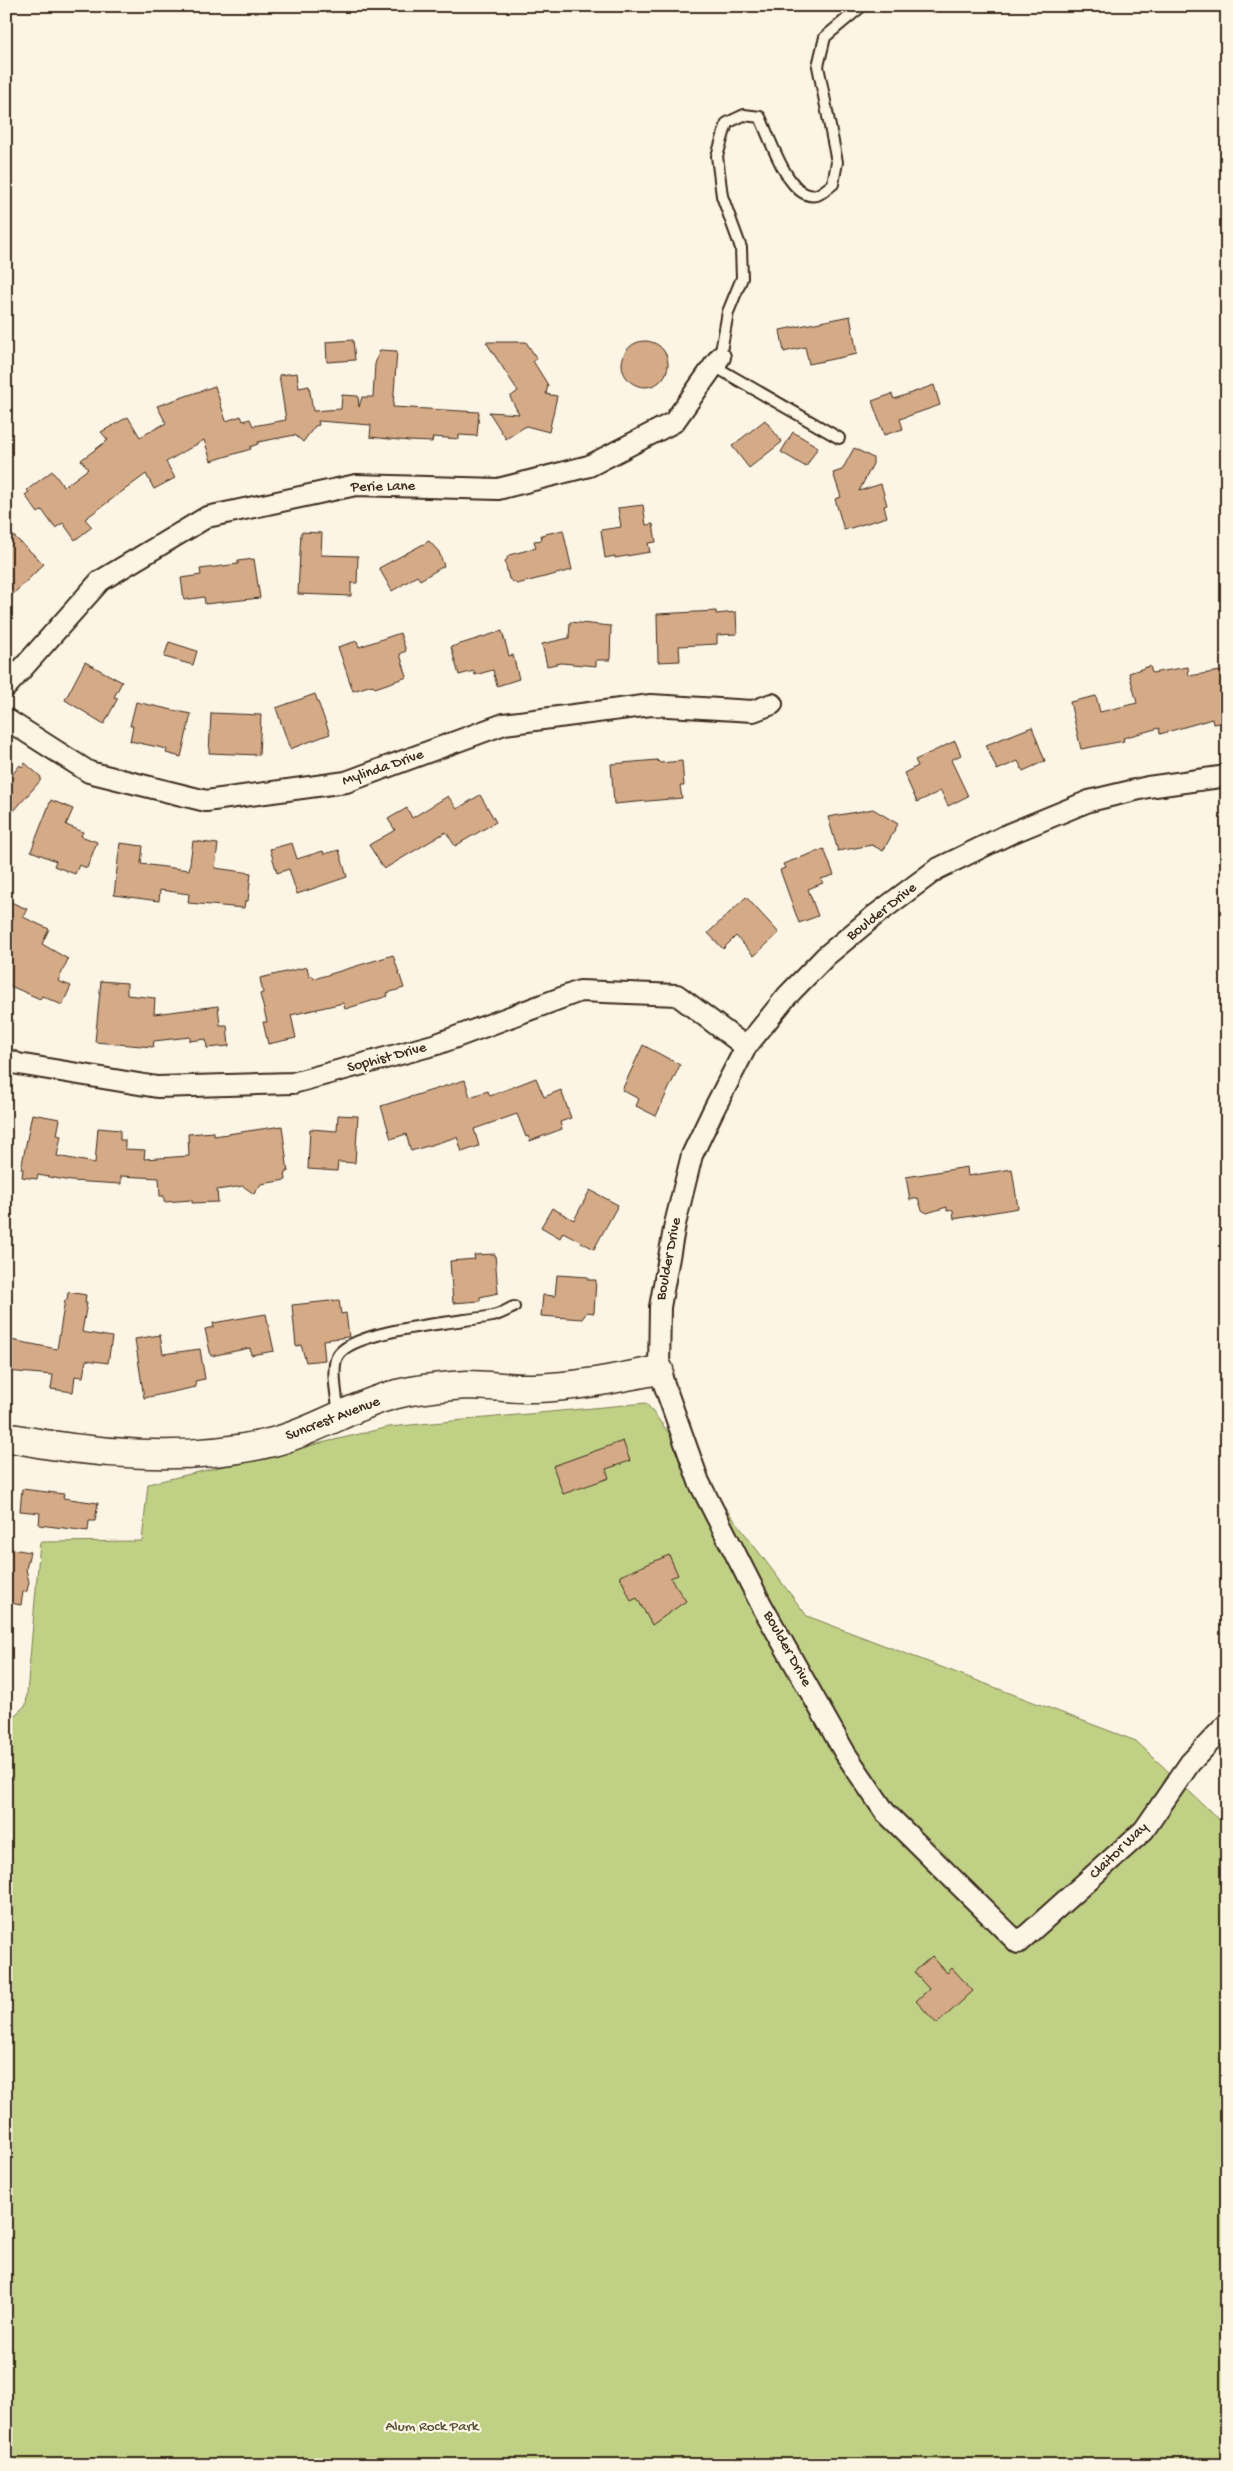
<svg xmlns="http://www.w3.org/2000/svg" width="1233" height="2471" font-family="'Gochi Hand',sans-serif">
<rect width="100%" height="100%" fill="#fcf5e5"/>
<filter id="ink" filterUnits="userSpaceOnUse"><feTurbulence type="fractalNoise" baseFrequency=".02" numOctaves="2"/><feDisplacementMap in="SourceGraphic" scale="10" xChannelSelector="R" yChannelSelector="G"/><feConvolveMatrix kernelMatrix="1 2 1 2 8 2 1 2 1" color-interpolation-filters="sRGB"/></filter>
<g filter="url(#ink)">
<!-- green -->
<path fill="#c0d186" stroke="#7e7e52" d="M646 1403 807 1616 1136 1741 1227 1827V2465H6V1723L26 1705 40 1542 142 1541 148 1484 389 1427Z"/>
<!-- building -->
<path fill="#d5aa86" stroke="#3b2a1e" d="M850 316 857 354 809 364 805 347 784 352 780 330Z
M353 340 355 360 327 362 326 342Z
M622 364a23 23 0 1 1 46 0a23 23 0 1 1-46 0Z
M486 342H526L537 359 533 361 548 385 546 394 557 396 549 432 526 426 506 439 489 412 519 414 510 397 518 391Z
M380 350 397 351 393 407 479 412 477 436 459 435V439L433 437 432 442 409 441 370 437 371 425 318 421 319 425 315 426 303 442 295 435 258 442V444L250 447 251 449 211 461 204 440 166 462 175 478 154 489 146 474 85 519 92 527 75 540 63 523 55 528 42 510 38 513 25 495 29 492 27 490 52 471 64 487 88 469 81 460 108 440 101 432 128 417 140 437 166 423 157 406 215 386 226 421 241 416 243 421 250 419 253 426 286 420 279 375 297 373 299 388 309 386 313 411 341 409 342 395 358 396 359 407 362 397H373L375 364Z
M934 385 940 405 900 419 903 429 884 435 872 401 892 394 894 399Z
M765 420 782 442 749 468 732 446Z
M793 432 818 447 806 467 781 452Z
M854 448 873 458V464L859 491 881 484 887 505 884 506 887 517 844 530 835 499 841 497 833 473 842 470Z
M643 505 646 525 653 524 656 542 648 543 650 552 615 558V556L605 558 601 530 621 527 618 508Z
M6 529 44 564 6 601Z
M563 530 572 570 517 584 509 579 505 562 509 555 536 548 534 541 542 540 541 535Z
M301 532 322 533 321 555 358 556 357 583H351V596L298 594Z
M429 541 439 552 444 566 420 580 417 576 392 591 379 568Z
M254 559 260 598 205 604 204 597 184 600 181 578 201 575 200 569 238 564V561Z
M716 611V614L736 612 737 634 717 635V644L679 646 680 661 658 662 657 614Z
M570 622 611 626 610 660H596V666L561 663 547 666 542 644 569 638Z
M502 631 509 656 513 655 519 679 497 686 493 670 475 675 474 671 459 675 451 647Z
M400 633 406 651 400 654 407 677 375 688 372 685 353 691 338 647 357 641 359 647Z
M169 642 197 651 193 665 164 657Z
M85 662 122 682 114 697 118 698 104 724 65 700Z
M1150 666 1152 673 1188 667 1189 676 1227 670V722L1213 724 1212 719 1160 734 1159 728 1123 738 1124 741 1081 749 1070 702 1096 696 1100 712 1137 703 1129 673Z
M315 694 330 734 290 749 276 708Z
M136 702 191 714 181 757 166 753 167 749 130 741 133 726H130Z
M211 713 261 715 259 755 209 753Z
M1032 727 1045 761 1023 771 1018 761 997 770 986 745Z
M955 741 961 755 951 760 968 796 948 806 941 791 917 802 904 773 918 766 915 760Z
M657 760 660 763 682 761 684 786H680L682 798 614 804 611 764Z
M25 763 41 777 40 781 6 820V782L20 765 22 767Z
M480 795 496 822 455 846 446 832 384 869 369 845 395 830 388 819 407 808 412 818 448 796 457 809Z
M51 800 73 809 66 825 83 832 81 836 97 842 87 868 79 865 75 874 54 866 56 861 31 851Z
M873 809 898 824 883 851 872 845 838 851 828 817Z
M193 841 218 844 215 868 251 873 248 901H245L244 908 188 903 189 894 160 890 159 901 114 895 120 843 143 846 141 864 189 870Z
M292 843 297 859 323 851 324 854 339 850 347 877 297 894 289 869 277 873 270 849Z
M824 849 834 875 821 879 823 883 808 889 818 916 799 923 780 870 785 868 783 864Z
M746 897 779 933 754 956 736 936 723 949 708 933Z
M6 900 27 909 23 917 49 929 42 944 68 959 58 981 71 986 62 1005 42 996 40 999 6 984Z
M393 955 404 988 387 993 388 996 345 1009 343 1003 291 1015 296 1038 268 1044 263 1022H267L260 994 263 993 260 978 307 967 309 976H313L314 979Z
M101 981 127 983V995L155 998 154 1014 218 1006 220 1025H227L229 1046 207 1048 206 1039 190 1041V1037L154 1041 153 1047 95 1042Z
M643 1045 680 1065 656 1116 636 1106 639 1099 622 1090Z
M536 1078 544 1097 561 1090 571 1118 560 1122 562 1129 530 1141 528 1136 526 1137 517 1114 474 1129 479 1146 462 1152 457 1137 411 1151 406 1134 391 1139 381 1106 465 1080 470 1097 488 1091 490 1096Z
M32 1114 60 1119 57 1135 61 1136 57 1156 95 1163 98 1128 120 1130V1140H125V1149L145 1150 144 1159 189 1156 188 1134 214 1132V1136L282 1126 288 1172H285L286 1180 261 1184 254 1194 243 1186 217 1190 218 1202 192 1203V1200L164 1202V1196H160L159 1178 121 1176V1184L71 1181 38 1175 37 1179 22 1177 23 1169H21Z
M338 1115 358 1116 355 1163 338 1162 337 1171 308 1169 310 1129 337 1131Z
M967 1167 968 1176 1012 1169 1018 1208 954 1219 953 1210 947 1211V1207L927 1213 922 1210 918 1198 910 1200 906 1177Z
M590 1190 618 1205 594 1249 563 1232 560 1238 541 1227 552 1208 574 1220Z
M495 1254 498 1293 480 1297V1301L453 1303 450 1261 475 1259 474 1255Z
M557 1275 588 1277V1280H596L594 1313 587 1312 582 1319 541 1316 543 1295 555 1296Z
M68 1292 86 1295 85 1303H87L82 1332 112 1337 108 1363 86 1360 83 1377 75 1376 73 1392 51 1389 53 1375 6 1371V1339L57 1349 65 1300H67Z
M339 1300 341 1314 346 1313 349 1337 323 1340 325 1360 306 1362 301 1345 296 1346 292 1305Z
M266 1314 274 1351 251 1355 250 1348 211 1356 205 1329 214 1327 213 1323Z
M160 1335 163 1354 200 1349 205 1379 195 1381 196 1387 144 1398 135 1339Z
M623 1441 630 1461 606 1469 609 1478 563 1494 553 1466Z
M22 1489 64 1494 63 1498 98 1503 95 1521H89L88 1531 39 1525 40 1513 20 1511Z
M6 1548 30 1552 26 1569 29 1582 27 1591 23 1592 21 1605 6 1602Z
M669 1555 678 1575 670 1578 686 1601 652 1625 637 1598 631 1601 620 1576Z
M932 1956 947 1973 952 1968 973 1991 937 2024 916 2001 929 1989 914 1972Z"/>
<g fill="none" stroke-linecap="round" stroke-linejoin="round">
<defs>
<path id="lane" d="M720 357 728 312 742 278 741 248 722 196 717 156 727 123 744 115 760 117C770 137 789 202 817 195 822 193 829 187 833 184L837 162 818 66 825 37 862 6
M714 366 839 438
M339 1413C337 1399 331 1369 337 1357 350 1329 462 1322 493 1316 500 1314 507 1310 514 1307"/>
<path id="street" d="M6 687 100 581 207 517 356 485 498 489 589 466 674 422 720 357
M6 719 89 772 206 801 346 782 504 724 651 705 753 711 772 704
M1227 776 1148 787 1089 801 1009 834 937 869 874 916 826 956 787 996 746 1047 713 1111 692 1155 675 1224 660 1307 659 1370 699 1482 762 1606 845 1753 885 1812 1018 1943 1144 1830 1190 1763 1227 1724
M6 1059 18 1064 157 1087 293 1083 437 1044 580 991 677 995 746 1047"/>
<path id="secondary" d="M6 1437C89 1454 190 1463 273 1442 320 1430 362 1399 411 1391 429 1388 449 1386 467 1385 490 1385 513 1389 535 1388 577 1387 618 1378 659 1370"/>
</defs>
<!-- lane casing -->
<use href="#lane" stroke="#3b2a1e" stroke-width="14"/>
<!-- street casing -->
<use href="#street" stroke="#3b2a1e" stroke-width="24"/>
<!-- secondary casing -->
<use href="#secondary" stroke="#3b2a1e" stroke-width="31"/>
<!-- lane -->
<use href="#lane" stroke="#fcf5e5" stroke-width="10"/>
<!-- street -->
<use href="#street" stroke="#fcf5e5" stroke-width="20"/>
<!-- secondary -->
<use href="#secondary" stroke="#fcf5e5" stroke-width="28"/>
</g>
</g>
<g text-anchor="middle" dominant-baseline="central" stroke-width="4.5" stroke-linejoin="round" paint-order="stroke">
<!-- street labels -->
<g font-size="15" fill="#3b2a1e" stroke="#fcf5e5">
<text transform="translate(383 487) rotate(-1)">Perie Lane</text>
<text transform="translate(383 768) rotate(-19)">Mylinda Drive</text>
<text transform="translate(882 912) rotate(-38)">Boulder Drive</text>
<text transform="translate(387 1058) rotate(-15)">Sophist Drive</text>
<text transform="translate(669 1259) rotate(-79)">Boulder Drive</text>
<text transform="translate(333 1419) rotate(-21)">Suncrest Avenue</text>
<text transform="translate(787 1649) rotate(61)">Boulder Drive</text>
<text transform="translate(1119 1851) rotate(-44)">Claitor Way</text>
</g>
<!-- park labels -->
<g font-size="15" fill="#5c5438" stroke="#fcf5e5">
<text x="432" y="2427">Alum Rock Park</text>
</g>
</g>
<!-- margin -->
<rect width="1233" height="2471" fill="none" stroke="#fcf5e5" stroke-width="25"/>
<rect x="12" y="12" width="1208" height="2446" fill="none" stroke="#3b2a1e" stroke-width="2" filter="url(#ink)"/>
</svg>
